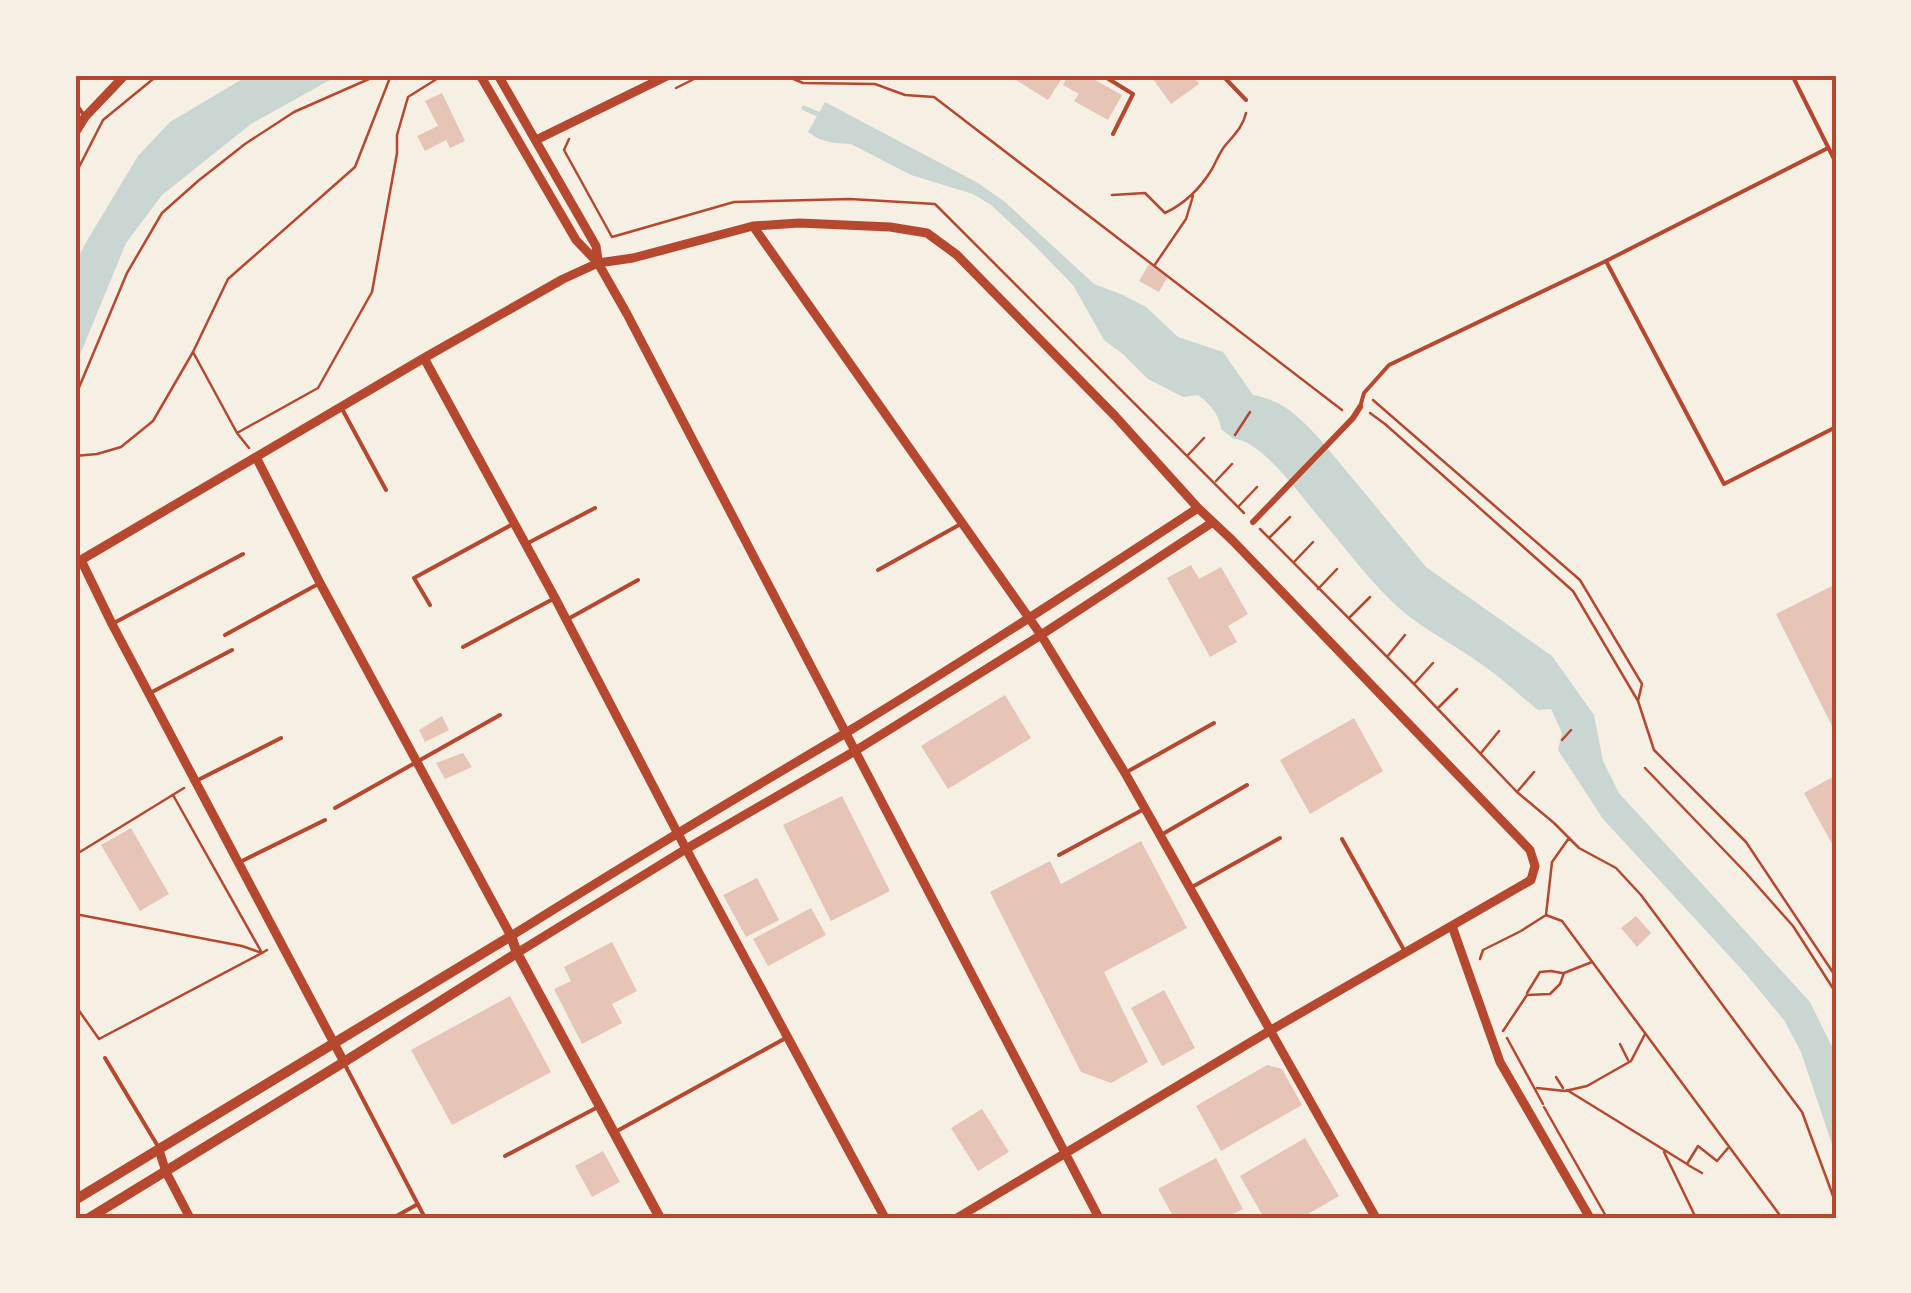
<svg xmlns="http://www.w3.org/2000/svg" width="1911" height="1293" font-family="Roboto,sans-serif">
<rect width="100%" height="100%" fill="#f6efe4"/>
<!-- water -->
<path fill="#c9d6d2" d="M249 75H339L251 124 162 195 126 243 75 367V263L88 239 138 156 170 122Z
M825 102 978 183 1005 202 1094 284 1123 295 1146 307 1178 337 1223 352 1253 395C1284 401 1298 416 1319 438L1426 567 1552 656 1594 715 1603 761 1619 793 1810 1002 1836 1055V1156L1801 1052 1784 1020 1745 973 1603 819 1558 750 1562 733 1551 709 1538 710C1520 696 1503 679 1484 666 1457 646 1426 631 1400 609 1371 583 1348 551 1323 522 1305 501 1261 439 1234 439L1221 429C1220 415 1208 402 1198 395L1183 397 1148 379 1124 355 1104 340 1073 285 1033 244 991 205 973 194 911 175 851 144 834 143 819 139 808 132Z"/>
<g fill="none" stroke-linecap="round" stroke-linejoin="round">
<!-- stream -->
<path stroke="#c9d6d2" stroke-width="5" d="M804 108 820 115"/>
</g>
<!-- building -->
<path fill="#e6c5b7" d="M1008 75H1064L1048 100Z
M1068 75H1086L1122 95 1108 120 1074 101 1079 94 1063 85Z
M1150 75H1193L1199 84 1171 104Z
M442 93 465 141 450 148 446 140 425 151 417 136 438 126 425 101Z
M1149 264 1168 276 1159 292 1139 281Z
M1191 565 1199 579 1221 567 1248 614 1228 626 1237 642 1210 657 1167 578Z
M1836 584V734L1776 614Z
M1005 695 1031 738 948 789 921 746Z
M442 716 449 730 425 742 419 730Z
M1354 718 1383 771 1310 814 1280 760Z
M463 753 472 767 445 779 436 763Z
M1836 775V851L1804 793Z
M842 796 890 891 831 921 783 825Z
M131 828 169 894 140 911 101 845Z
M1141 841 1187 928 1104 972 1148 1062 1111 1083 1081 1072 990 892 1050 861 1061 884Z
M757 878 779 920 746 937 723 895Z
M811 908 826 935 768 966 753 939Z
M1636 916 1651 933 1637 947 1621 928Z
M612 942 637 991 612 1004 622 1023 582 1044 554 989 571 981 564 967Z
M1164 990 1195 1048 1162 1066 1131 1008Z
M510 996 551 1072 452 1125 411 1050Z
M1267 1065 1282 1069 1302 1105 1221 1151 1196 1106Z
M982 1109 1009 1152 978 1171 951 1128Z
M1305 1138 1339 1196 1301 1218H1264L1240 1176Z
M603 1151 620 1182 592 1197 575 1166Z
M1216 1158 1243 1209 1225 1218H1174L1158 1189Z"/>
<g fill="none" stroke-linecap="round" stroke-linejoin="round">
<!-- path -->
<path stroke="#b5482f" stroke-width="2.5" d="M784 75 803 83 875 84 905 95 934 97 1342 410
M676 88 702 75
M569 139 564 150 612 237 734 202 850 199 935 204 1244 513
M75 175 103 120 158 75
M1112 195 1145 193 1165 213C1186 203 1200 189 1212 169 1216 162 1219 154 1224 147 1233 136 1243 127 1246 113
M1154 266 1186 219 1193 196
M193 352 237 433 249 448
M75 397 127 273 162 213 198 181 245 144 294 112 378 75
M1373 400 1580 580 1642 684 1638 701
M1370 413 1385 424 1573 591 1638 701 1654 750 1746 842 1836 977
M237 433 318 388 372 292 397 153V135L408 97 443 75
M1235 435 1250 412
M1188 455 1204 438
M75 456 97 454 121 447 153 421 193 352 228 279 355 167 391 75
M1216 481 1232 464
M1238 507 1257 487
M1260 529 1414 684 1517 792 1554 823 1579 848 1616 868 1641 895 1802 1112 1836 1204
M1270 537 1290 517
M1294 562 1313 542
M1318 589 1337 569
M1350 617 1370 597
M1387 657 1405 635
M1414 684 1433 663
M1438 708 1457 689
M1562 740 1571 730
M1481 753 1499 731
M1645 768 1746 873 1793 926 1836 993
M1517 792 1534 772
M75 855 184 788
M75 914 242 946 262 953 267 950
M1546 915 1552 862 1569 838
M1480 959 1483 950 1521 931 1546 915 1562 921 1782 1218
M1527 993 1540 972 1551 971 1562 973
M75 1005 99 1039 262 953 173 795
M1503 1031 1527 995 1550 994 1560 984 1564 973 1592 962
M1507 1038 1543 1104
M1620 1044 1628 1060
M1556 1077 1563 1088
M1537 1088 1565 1091 1587 1086 1631 1061 1645 1034
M1567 1090 1687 1164 1698 1146 1717 1161 1728 1148
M1544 1107 1607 1218
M1664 1152 1696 1218
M1688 1165 1702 1173"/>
<!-- service -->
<path stroke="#b5482f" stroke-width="4" d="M1102 75 1133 94 1113 134
M1222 75 1246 100
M1792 75 1836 163
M940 76V75
M75 102 85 117
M1606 261 1724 484 1836 427
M341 407 386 490
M1360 407 1364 393 1389 365 1606 261 1828 148
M528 543 595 508
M878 570 959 525
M430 605 414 578 513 524
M568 619 638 580
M112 624 243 554
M225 635 320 583
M463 647 555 598
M152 692 232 650
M1125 773 1214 723
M196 781 281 738
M335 808 500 715
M1161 835 1247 785
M1342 839 1404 950
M1059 855 1144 809
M240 862 325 820
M1192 887 1280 838
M105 1058 159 1148
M344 1063 425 1218
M617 1131 784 1039
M505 1156 596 1108
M393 1218 418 1204"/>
<!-- pedestrian -->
<path stroke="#b5482f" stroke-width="6" d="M1253 522 1353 418 1360 407"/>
<!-- minor -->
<path stroke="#b5482f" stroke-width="9" d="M480 75 576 240 598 263 627 314 1099 1218
M498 75 596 246 598 260
M75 133 85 117 125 75
M536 140 669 75
M753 226 1041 635 1125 773 1376 1218
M424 358 555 598 677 832 885 1218
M256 457 320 583 511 936C621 867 732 800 844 734 964 661 1081 585 1198 508
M1452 926 1500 1062 1590 1218
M517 953 686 849 855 751 1041 635 1213 522
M344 1062 112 624 81 560 424 358 563 279 598 263 633 258 753 226 799 223 890 227 927 233 957 255 1115 416 1198 508 1232 540 1530 850 1535 866 1531 880 1271 1030 957 1218
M159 1150 166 1172 190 1218"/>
<!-- tertiary -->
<path stroke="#b5482f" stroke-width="10" d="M75 1200 511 936 517 953 660 1218
M89 1218 344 1062 517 953"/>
</g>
<!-- border -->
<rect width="1911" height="1293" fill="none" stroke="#f6efe4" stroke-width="155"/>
<rect x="78" y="78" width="1756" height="1138" fill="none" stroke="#b5482f" stroke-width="4"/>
</svg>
